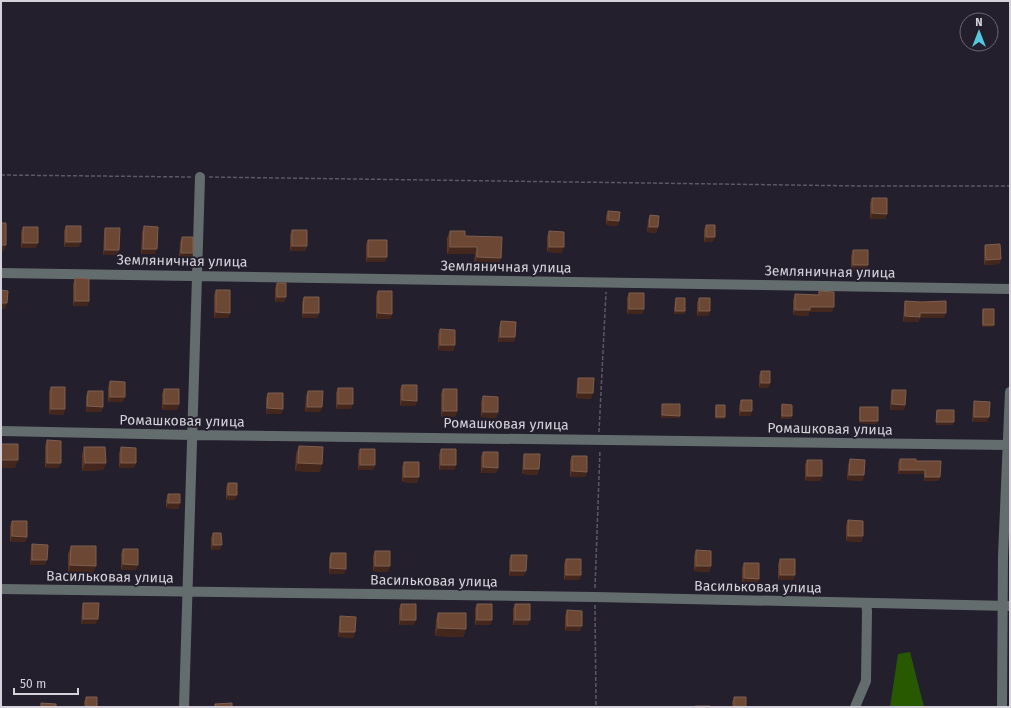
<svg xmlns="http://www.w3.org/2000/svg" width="1011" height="708" font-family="'Fira Sans',sans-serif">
<rect width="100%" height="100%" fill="#241f2d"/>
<!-- forest -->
<path fill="#285900" d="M910 652 924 707H890L898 654Z"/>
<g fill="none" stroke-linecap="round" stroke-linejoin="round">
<!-- path -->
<path stroke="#5c5865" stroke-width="1.5" stroke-dasharray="4 2" stroke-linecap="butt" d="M1 175 191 177
M209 177 862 186H1010
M599 432 606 292
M595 588 600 450
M595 605 596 707"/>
<!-- minor -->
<path stroke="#646d6e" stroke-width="10" d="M1 273 1010 289
M1 431 192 435 1010 445
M1 589 595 597 1010 606
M184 707 200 177
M855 707 866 681 867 611 866 603
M1002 707 1003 556 1010 392"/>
</g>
<!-- wall -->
<path fill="#603820" d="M872 198 887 214 885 219H870V203Z
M608 211 619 221 617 226 606 225V216Z
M650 215 658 227 656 233 647 232 648 220Z
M706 225 713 242H704V230Z
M66 226 79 247H64V231Z
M144 226 155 254H141L142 232Z
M23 227 36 248H21V232Z
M105 228 119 250 117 255H103L104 233Z
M292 230 307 246 305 251H290V235Z
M450 231 465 236 501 258 498 265 474 264 475 254H447V238Z
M549 231 562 253 547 252V237Z
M182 237 193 253 191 258H179L180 242Z
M368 240 385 262H366V245Z
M985 245 1001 259 999 264 984 265V250Z
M853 250 868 265 866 270 851 271V256Z
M75 278 89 301 87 306H73V284Z
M277 283 286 297 284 302H275V288Z
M216 290 230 313 228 318H214V295Z
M378 291 392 314 390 319H376V296Z
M819 291 832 312H809L808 316 793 315V300L795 294 818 295Z
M629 293 644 309 642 314H627V298Z
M304 297 319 313 317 318H302V302Z
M676 298 685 311 684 314H674L675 300Z
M699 298 710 311 708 316H697V303Z
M905 301 944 318H920L918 322H903L904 306Z
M983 309 994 325 993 327H982V312Z
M501 321 515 337 514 342H498L499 327Z
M440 329 455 345 453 351 438 350V335Z
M761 371 770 383 768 388H759V376Z
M578 378 591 399 576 398 577 383Z
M110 381 123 402H108V387Z
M402 385 417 401 415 406H400V390Z
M51 387 65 409 63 415 49 414V392Z
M338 388 351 409H336V393Z
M164 389 179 404 177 410H162V394Z
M443 389 457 411 455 417H441V394Z
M892 390 905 405 904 410H890L891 395Z
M88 391 103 407 101 412H86V396Z
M308 391 322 407 320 412H305L306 396Z
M268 393 283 409 281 414H266V398Z
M483 396 498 412 496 418 481 417V402Z
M741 400 752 411 750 416H739V406Z
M974 401 987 422H972L973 407Z
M662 404 680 416 679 418H661L662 406Z
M782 404 791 419H781V407Z
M716 405 724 419H715V408Z
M860 407 877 424 859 423V410Z
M937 410 953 425H936V412Z
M47 440 59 468H45V446Z
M299 446 320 472 295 471 296 454Z
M84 447 106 463 103 470 82 471V455Z
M121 447 136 463 134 468H119V453Z
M360 449 375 465 373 470H358V454Z
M441 449 456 465 454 470H439V454Z
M483 452 498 468 496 473H481V457Z
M524 454 539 469 537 475 522 474 523 459Z
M572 456 587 472 585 477H570V461Z
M850 459 863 481 847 480 848 465Z
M900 459 916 461 939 481H924V474H898V463Z
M807 460 822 476 820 481H805V465Z
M404 462 417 483 402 482V467Z
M228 483 235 500H226V488Z
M168 494 180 503 178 509 166 508V500Z
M848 520 863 536 861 542 846 541V526Z
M12 521 27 537 25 542H10V526Z
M213 533 220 550H211V538Z
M32 544 47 560 45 565H30L31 550Z
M71 546 93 574 68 573V554Z
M123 549 136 570H121V554Z
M696 550 711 566 709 572 694 571V556Z
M375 551 388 572 373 571V556Z
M331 553 344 574H329V558Z
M511 555 524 576H509V560Z
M566 559 581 575 579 580H564V564Z
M780 559 795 575 793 580H778V564Z
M744 563 759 579 757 584H742V568Z
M83 603 96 624H81L82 608Z
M401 604 414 625H399V609Z
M477 604 492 620 490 625H475V609Z
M515 604 530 620 528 625H513V609Z
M567 610 580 631H565V616Z
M438 613 466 629 463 637 435 636 436 620Z
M340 616 355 632 353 638 338 637 339 622Z
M86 697 97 707H84V702Z
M734 697 746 707H732V702Z"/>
<!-- shaded-wall -->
<path fill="#43271d" d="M872 213 887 214 885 219H870Z
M608 220 619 221 617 226 606 225Z
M649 227H658L656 233 647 232Z
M706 237H715L713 242H704Z
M66 242H81L79 247H64Z
M23 243H38L36 248H21Z
M1 245H6L4 251H1Z
M292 246H307L305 251H290Z
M450 247H477L475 254H447Z
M549 247H564L562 253 547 252Z
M143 249H157L155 254H141Z
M105 250H119L117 255H103Z
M181 253H193L191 258H179Z
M368 257H387L385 262H366Z
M477 257 501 258 498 265 474 264Z
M1001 259 999 264 984 265 986 260Z
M853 265H868L866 270 851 271Z
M277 297H286L284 302H275Z
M75 301H89L87 306H73Z
M1 303H7L5 309H1Z
M810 307H834L832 312H809L808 316 793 315 795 310Z
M629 309H644L642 314H627Z
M675 311H685L684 314H674Z
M699 311H710L708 316H697Z
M216 312 230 313 228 318H214Z
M303 313H319L317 318H302Z
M378 313 392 314 390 319H376Z
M920 313H946L944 318H920L918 322H903L905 316Z
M983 325H994L993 327H982Z
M500 337H515L514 342H498Z
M440 345H455L453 351 438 350Z
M761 383H770L768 388H759Z
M578 393H593L591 399 576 398Z
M110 397H125L123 402H108Z
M402 400 417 401 415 406H400Z
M164 404H179L177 410H162Z
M338 404H353L351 409H336Z
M892 404 905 405 904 410H890Z
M87 406 103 407 101 412H86Z
M307 407H322L320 412H305Z
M267 408 283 409 281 414H266Z
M51 409H65L63 415 49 414Z
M443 411H457L455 417H441Z
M741 411H752L750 416H739Z
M483 412H498L496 418 481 417Z
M662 415 680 416 679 418H661Z
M782 416H792L791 419H781Z
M716 417H725L724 419H715Z
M974 417H989L987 422H972Z
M860 421H878L877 424 859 423Z
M936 422H954L953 425H936Z
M1 460H18L15 468H1Z
M47 463H61L59 468H45Z
M85 463H106L103 470 82 471Z
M121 463H136L134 468H119Z
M298 463 322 464 320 472 295 471Z
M360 465H375L373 470H358Z
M441 465H456L454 470H439Z
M483 467 498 468 496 473H481Z
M524 469H539L537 475 522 474Z
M900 470H925L924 474H898Z
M572 471 587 472 585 477H570Z
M849 475H864L863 481 847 480Z
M807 476H822L820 481H805Z
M404 477H419L417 483 402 482Z
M925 477H940L939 481H924Z
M228 495H237L235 500H226Z
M168 503H180L178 509 166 508Z
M12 536 27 537 25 542H10Z
M848 536H863L861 542 846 541Z
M213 545H222L220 550H211Z
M32 560H47L45 565H30Z
M123 564 138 565 136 570H121Z
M70 565 96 566 93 574 68 573Z
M375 566H390L388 572 373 571Z
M696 566H711L709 572 694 571Z
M330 568 346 569 344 574H329Z
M511 571H526L524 576H509Z
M566 575H581L579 580H564Z
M780 575H795L793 580H778Z
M744 578 759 579 757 584H742Z
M83 619H98L96 624H81Z
M401 620H416L414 625H399Z
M477 620H492L490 625H475Z
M515 620H530L528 625H513Z
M567 626H582L580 631H565Z
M438 628 466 629 463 637 435 636Z
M340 632H355L353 638 338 637Z"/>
<!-- building -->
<path fill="#6c4834" stroke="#7d5e4f" d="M872 198H887V214L872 213Z
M608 211 620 212 619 221 608 220Z
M650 215 659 216 658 227H649Z
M1 223H6V245H1Z
M706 225H715V237H706Z
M66 226H81V242H66Z
M144 226 158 227 157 249H143Z
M23 227H38V243H23Z
M105 228H120L119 250H105Z
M292 230H307V246H292Z
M450 231H465V236L502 237 501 258 477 257V247H450Z
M549 231 564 232V247H549Z
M182 237H193V253H181Z
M368 240H387V257H368Z
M1000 244 1001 259 986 260 985 245Z
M853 250H868V265H853Z
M75 278 89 279V301H75Z
M277 283H286V297H277Z
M1 290 8 291 7 303H1Z
M216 290H230V313L216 312Z
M378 291H392V314L378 313Z
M819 291 834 292V307H810V310H795V294L819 295Z
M629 293H644V309H629Z
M304 297H319V313H303Z
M676 298H685V311H675Z
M699 298H710V311H699Z
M905 301 921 302 946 301V313H920V317L905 316Z
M983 309H994V325H983Z
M501 321 516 322 515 337H500Z
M440 329 455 330V345H440Z
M761 371H770V383H761Z
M578 378H594L593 393H578Z
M110 381 125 382V397H110Z
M402 385H417V401L402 400Z
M51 387H65V409H51Z
M338 388H353V404H338Z
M164 389H179V404H164Z
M443 389H457V411H443Z
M892 390H906L905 405 892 404Z
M88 391H103V407L87 406Z
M308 391H323L322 407H307Z
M268 393H283V409L267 408Z
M483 396 498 397V412H483Z
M741 400H752V411H741Z
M974 401 990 402 989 417H974Z
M662 404H680V416L662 415Z
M782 404 792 405V416H782Z
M716 405H725V417H716Z
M860 407H878V421H860Z
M937 410H954V422H936Z
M47 440 61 441V463H47Z
M1 444H18V460H1Z
M299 446 323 447 322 464 298 463Z
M84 447H105L106 463H85Z
M121 447 136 448V463H121Z
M360 449H375V465H360Z
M441 449H456V465H441Z
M483 452H498V468L483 467Z
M524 454H540L539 469H524Z
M572 456H587V472L572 471Z
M850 459 865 460 864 475H849Z
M900 459H916V461H941L940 477H925V470H900Z
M807 460H822V476H807Z
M404 462H419V477H404Z
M228 483H237V495H228Z
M168 494H180V503H168Z
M848 520 863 521V536H848Z
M12 521H27V537L12 536Z
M213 533H221L222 545H213Z
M32 544 48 545 47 560H32Z
M71 546H96V566L70 565Z
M123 549H138V565L123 564Z
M696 550 711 551V566H696Z
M375 551H390V566H375Z
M331 553H346V569L330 568Z
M511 555H527L526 571H511Z
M566 559H581V575H566Z
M780 559H795V575H780Z
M744 563H759V579L744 578Z
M83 603H99L98 619H83Z
M401 604H416V620H401Z
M477 604H492V620H477Z
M515 604H530V620H515Z
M567 610 582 611V626H567Z
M438 613H466V629L438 628Z
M340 616 356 617 355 632H340Z
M86 697H97V707H86Z
M734 697H746V707H734Z
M41 703 56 704V707H41Z
M232 703V707H215V704Z
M695 706H710V707H695Z"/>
<g text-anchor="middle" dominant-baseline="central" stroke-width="4" stroke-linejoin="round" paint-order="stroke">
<!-- street labels -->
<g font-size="14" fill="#d5d2dc" stroke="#241f2d">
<text transform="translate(182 261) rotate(1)">Земляничная улица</text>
<text transform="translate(506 267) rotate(1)">Земляничная улица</text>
<text transform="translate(830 272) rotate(1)">Земляничная улица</text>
<text transform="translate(182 421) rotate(1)">Ромашковая улица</text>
<text transform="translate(506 424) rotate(1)">Ромашковая улица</text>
<text transform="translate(830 429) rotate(1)">Ромашковая улица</text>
<text transform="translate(110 577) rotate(1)">Васильковая улица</text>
<text transform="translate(434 581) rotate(1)">Васильковая улица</text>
<text transform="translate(758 587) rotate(1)">Васильковая улица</text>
</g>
</g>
<!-- border -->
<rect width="1011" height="708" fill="none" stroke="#d5d2dc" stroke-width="4"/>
<!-- north arrow -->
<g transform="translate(979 32)"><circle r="19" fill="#241f2d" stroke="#6b6773"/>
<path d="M0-3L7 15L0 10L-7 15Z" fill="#55cadf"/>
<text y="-6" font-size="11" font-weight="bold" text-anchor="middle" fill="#d5d2dc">N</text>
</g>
<!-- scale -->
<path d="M14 688v6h64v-6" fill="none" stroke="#d5d2dc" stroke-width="2"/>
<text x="20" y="688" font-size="12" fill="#d5d2dc" stroke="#241f2d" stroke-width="3" paint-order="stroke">50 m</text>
</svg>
